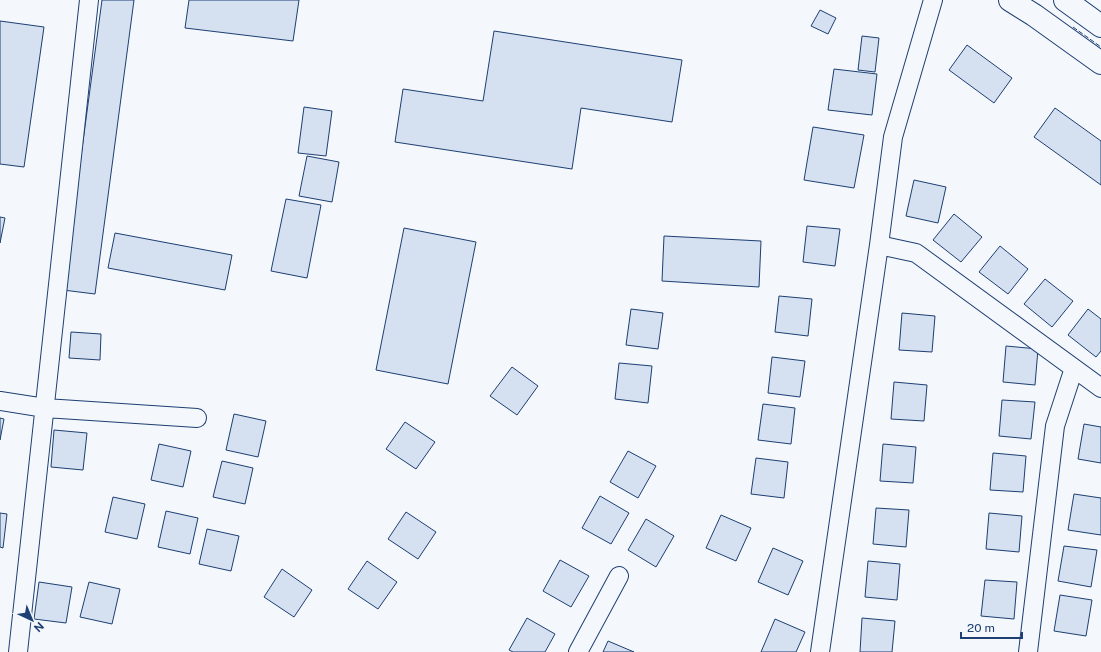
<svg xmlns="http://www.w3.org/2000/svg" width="1101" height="652" font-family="'Public Sans',sans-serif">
<rect width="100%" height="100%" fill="#f4f7fb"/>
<!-- building -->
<path fill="#d5e0f0" stroke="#1d3f73" d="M102 0H134L95 294 63 290Z
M189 0H299L293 41 185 28Z
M820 10 836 18 828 34 811 26Z
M0 21 44 27 24 167 0 164Z
M494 31 682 60 672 122 581 108 572 169 395 142 403 89 483 101Z
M862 36 879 38 875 72 858 70Z
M967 45 1012 78 994 103 949 70Z
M834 69 877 74 872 115 828 110Z
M304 107 332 111 326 156 298 153Z
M1055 108 1101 141V185L1034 137Z
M813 127 864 135 854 188 804 180Z
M307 156 339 162 332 202 299 196Z
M914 180 946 187 938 223 906 216Z
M286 199 321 205 307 278 271 271Z
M954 214 982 237 961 262 933 240Z
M0 217 5 218 0 243Z
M807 226 840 229 835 266 803 262Z
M404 228 476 242 448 384 376 370Z
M115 233 232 255 225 290 108 268Z
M664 236 761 241 759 287 662 281Z
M1000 246 1028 269 1008 294 979 272Z
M1045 279 1073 301 1052 327 1024 304Z
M779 296 812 299 808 336 775 332Z
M631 309 663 313 658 349 626 345Z
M1088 309 1101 319V351L1096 357 1068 335Z
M902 313 935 316 932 352 899 350Z
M71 332 101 334 100 360 69 358Z
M1006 346 1038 349 1035 385 1003 382Z
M772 357 805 361 800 397 768 393Z
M619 363 652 366 648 403 615 399Z
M512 367 538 386 517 415 490 396Z
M894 382 927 385 924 421 891 419Z
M1002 400 1035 402 1031 439 999 436Z
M763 404 795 408 791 444 758 440Z
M234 414 266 421 258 457 226 450Z
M0 418 4 419 0 440Z
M405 422 435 442 416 469 386 449Z
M1084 424 1101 427V463L1078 459Z
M54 430 87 433 83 470 51 467Z
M159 444 191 451 183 487 151 480Z
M883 444 916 447 913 483 880 481Z
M628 451 656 466 638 498 610 482Z
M993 453 1026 456 1023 492 990 490Z
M756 458 788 462 784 498 751 494Z
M222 461 253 468 245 504 213 497Z
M1074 494 1101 498V535L1068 530Z
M600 496 629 513 611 544 582 528Z
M113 497 145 504 137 539 105 532Z
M876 508 909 510 906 547 873 544Z
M166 511 198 518 190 554 158 547Z
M406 512 436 532 418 559 388 539Z
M0 513 7 514 3 548 0 547Z
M989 513 1022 516 1019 552 986 549Z
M721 515 751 528 736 561 706 548Z
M646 519 674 536 656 567 628 550Z
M207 529 239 536 231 571 199 564Z
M1064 546 1097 550 1091 587 1058 581Z
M773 548 803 561 788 595 758 582Z
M560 560 589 576 571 607 543 591Z
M367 561 397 582 378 609 348 589Z
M868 561 900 564 897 600 865 597Z
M282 569 312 590 294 617 264 597Z
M985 580 1017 582 1014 619 981 616Z
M39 582 72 587 66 623 34 619Z
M89 582 120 589 112 624 80 617Z
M1060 595 1092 600 1086 636 1054 631Z
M527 618 555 634 545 652H513L509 650Z
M862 618 895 621 892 652H860Z
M775 619 805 632 796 652H761Z
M608 641 634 652H603Z"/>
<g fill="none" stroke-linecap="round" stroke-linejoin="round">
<defs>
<path id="minor" d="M879 245 916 253 1101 388
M0 401 45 408 197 418
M18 652 89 0
M578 652 619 576
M820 652 879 245 893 137 933 0
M1028 652 1055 426 1074 368"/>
<path id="secondary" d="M1010 0 1034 15 1101 63
M1065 0 1101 26"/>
</defs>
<!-- minor casing -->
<use href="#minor" stroke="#1d3f73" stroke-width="20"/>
<!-- secondary casing -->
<use href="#secondary" stroke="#1d3f73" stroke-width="24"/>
<!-- minor -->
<use href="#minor" stroke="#f4f7fb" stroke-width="18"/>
<!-- secondary -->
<use href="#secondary" stroke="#f4f7fb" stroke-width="22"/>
<!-- fence -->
<path stroke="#1d3f73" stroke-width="1" stroke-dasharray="5 2" stroke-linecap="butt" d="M1073 27 1101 47"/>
</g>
<!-- north arrow -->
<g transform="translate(32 620) rotate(136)" stroke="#f4f7fb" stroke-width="3" paint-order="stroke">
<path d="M0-3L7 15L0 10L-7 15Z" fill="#1d3f73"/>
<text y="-6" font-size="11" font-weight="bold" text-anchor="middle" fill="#1d3f73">N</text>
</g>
<!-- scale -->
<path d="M961 632v6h61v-6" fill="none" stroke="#1d3f73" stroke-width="2"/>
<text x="967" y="632" font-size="12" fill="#1d3f73" stroke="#f4f7fb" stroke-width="3" paint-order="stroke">20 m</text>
</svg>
